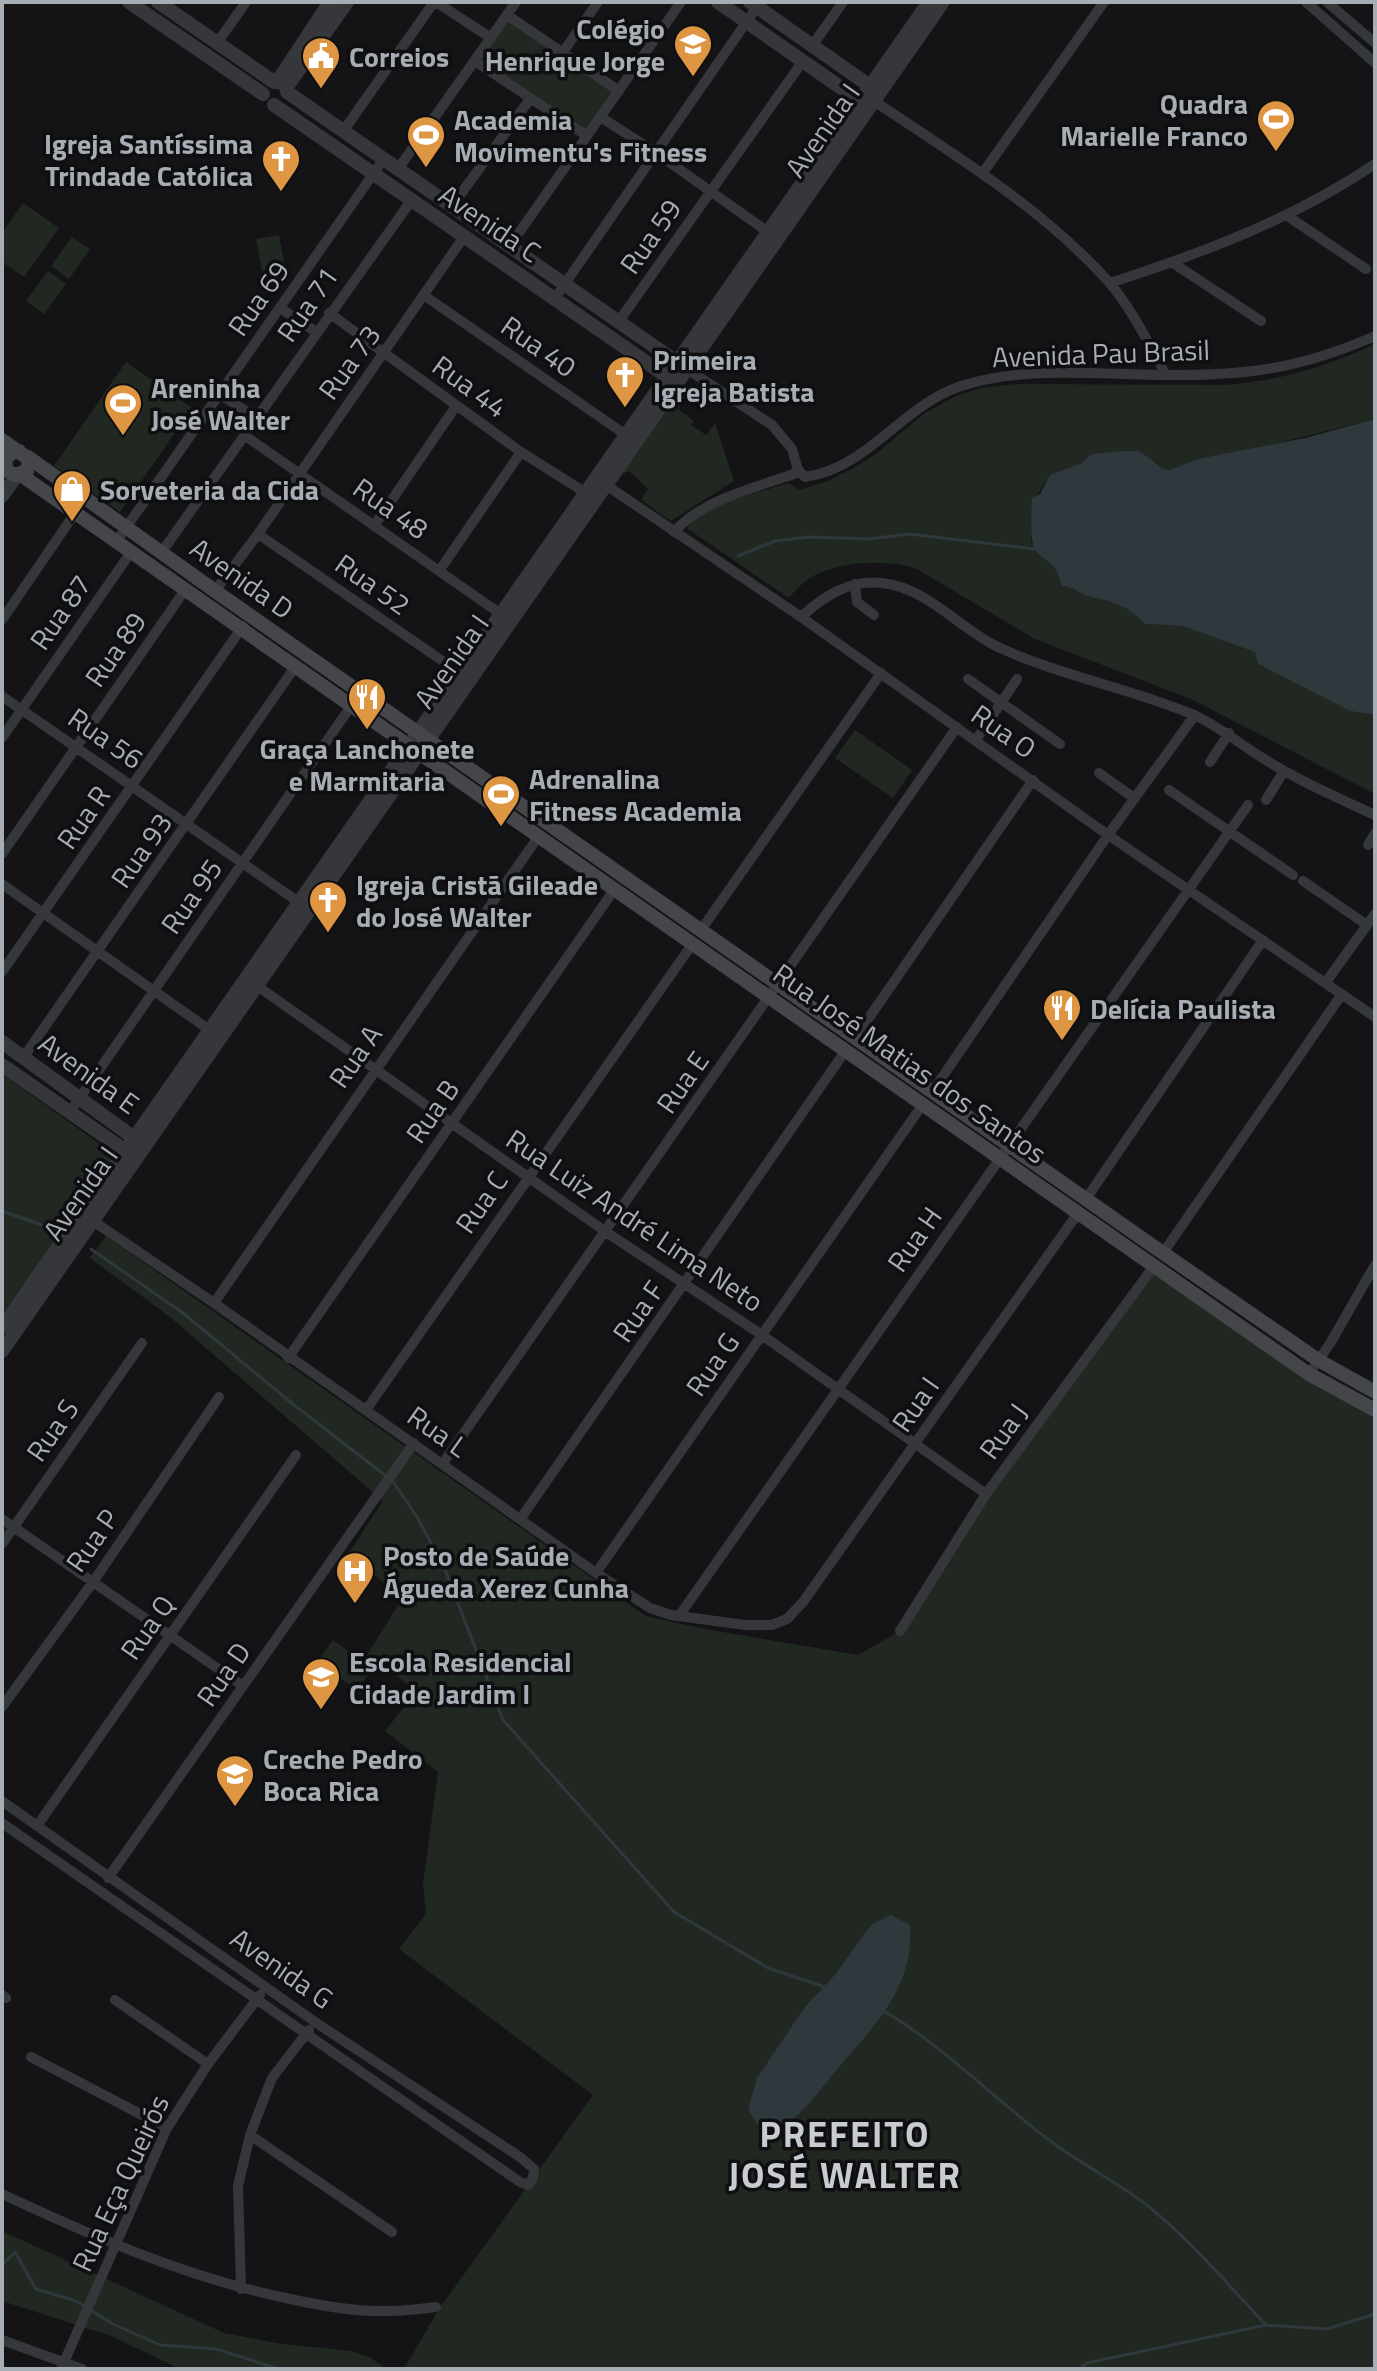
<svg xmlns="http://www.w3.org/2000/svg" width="1377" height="2371" font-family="'Titillium Web',sans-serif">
<rect width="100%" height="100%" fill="#141416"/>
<!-- green -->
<path fill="#212821" d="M514 20 612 87 613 94 590 129 581 128 487 63 485 54 507 23Z
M23 203 59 228 24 277 2 262V233Z
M279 235 286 273 263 277 256 239Z
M72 237 90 249 69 279 51 266Z
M48 271 66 284 44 314 26 301Z
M1375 344V419L1170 470 1161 468 1151 459 1092 454 1080 464 1045 482 1031 506 1033 523 1031 539 1034 549 1057 568 1062 586C1074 587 1080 595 1091 597 1115 602 1129 606 1146 624L1183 626 1256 652 1258 664 1350 711 1375 715V794L1191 699 1035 639 917 569C888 558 832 561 807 580 800 585 794 592 789 598L688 529C689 523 687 522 693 518 709 505 766 490 789 483L799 490 828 481 857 466 877 453 925 413 956 396 981 388 1016 384 1226 385C1279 381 1326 367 1375 344Z
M126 362 192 408 120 512 54 466Z
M677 386 688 394 678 409 694 421 691 425 706 435 715 423 734 481 671 521 641 500 648 489 629 471 615 477Z
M855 730 912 770 893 798 835 758Z
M2 1074 115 1155 2 1314Z
M106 1236 646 1616 705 1629 858 1655 900 1631 986 1494 1154 1266 1375 1410V2369H404L439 2309 593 2095 399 1949 426 1914 423 1884 438 1772 385 1731 417 1691 367 1655 402 1599 349 1553 383 1501 170 1317 90 1258Z
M333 1640 373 1668 357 1690 317 1662Z
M2 2231 224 2333 282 2344 352 2351 371 2358 386 2369H180L111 2336 2 2301Z"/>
<!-- water -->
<path fill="#2f383d" d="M1375 419V715L1350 711 1258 664 1255 652 1183 626 1145 624C1128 606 1115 602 1091 597 1080 595 1075 587 1062 586 1055 560 1051 567 1035 550 1030 544 1031 508 1032 498L1040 494 1050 475 1080 464 1092 454 1122 451H1138L1151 459 1161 468 1170 470 1198 459 1305 438Z
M891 1915 910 1925C914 1987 876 2024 838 2068 819 2091 804 2113 779 2130L759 2126 748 2109 757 2078 805 2007 834 1976 872 1924Z"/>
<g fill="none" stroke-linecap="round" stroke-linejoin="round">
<!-- stream -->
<path stroke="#2f383d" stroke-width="3" d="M738 556 775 541 809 537 869 539 909 534 1034 549
M2 1211 53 1229
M91 1249 183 1313 294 1405 386 1476
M392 1480 417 1517 444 1567 503 1720 674 1912 768 1968 825 1987
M884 2011C946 2048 995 2100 1053 2143 1081 2163 1112 2180 1140 2200 1187 2235 1226 2283 1266 2325
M2 2265 15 2252 36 2289 76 2301 84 2306
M90 2310 113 2324 160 2345 216 2349 279 2369
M1080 2369 1087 2363 1266 2325 1327 2329 1375 2314"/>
<!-- minor -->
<path stroke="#36373a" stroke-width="10" d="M436 2 491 38
M1306 2 1375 63
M1327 2 1375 43
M507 15 619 91
M217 43 246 2
M812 46 843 2
M563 52 598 2
M475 61 587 136
M874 101C956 156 1042 208 1108 281 1132 309 1149 344 1166 375
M602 118 655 152 768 232
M344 130 434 2
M398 169 516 2
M982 174 1104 2
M452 206 530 99
M1286 215 1366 269
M509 247 681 2
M1173 263 1261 321
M1110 283C1202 253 1294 219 1375 164
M425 296 626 435
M555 298 759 4
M280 308 316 332
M329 313 521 452 586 493
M619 321 803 61
M687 369 772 425 792 449 798 470 805 477C869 468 901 406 961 386 1025 365 1101 375 1168 375 1247 376 1302 368 1375 336
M220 394 256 418
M244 435 505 617
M606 485 801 617 1108 835 1375 1017
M374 526 456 406
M674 532C704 498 757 488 799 472
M258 534 460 673
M116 542 383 160
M161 553 411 201
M439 571 521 452
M855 584 857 602 874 615
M215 591 258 534 463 238
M801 617C824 596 850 579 882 583 928 588 958 628 998 647 1061 676 1130 688 1194 715 1219 726 1238 743 1261 757 1297 780 1336 797 1375 815
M2 620 75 513
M968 679 1060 744
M2 696 300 903
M2 738 131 552
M976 740 1017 679
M1210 762 1229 733
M1099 773 1134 798
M1169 790 1293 875
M1266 800 1284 771
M1368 845 1375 833
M2 854 185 590
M1303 881 1367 925
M2 884 211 1031
M701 930 881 673
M2 972 243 626
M1326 982 1375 914
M253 983 606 1232 762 1335 986 1494
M855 1038 1033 780
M23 1058 295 667
M932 1092 1108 835 1195 715
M70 1112 351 706
M1086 1199 1263 940
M87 1217 214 1303 596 1573 650 1608 671 1615 745 1625H772L787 1619 803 1602 1078 1213
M1163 1253 1342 994
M214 1303 538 837
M288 1358 614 890
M1309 1374 1331 1342 1375 1265
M366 1410 693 943
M443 1463 957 727
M521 1518 846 1050
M2 1519 243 1686
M2 1544 142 1343
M596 1573 923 1104
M679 1616 1248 805
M900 1631 986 1494 1154 1266
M2 1707 93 1582 219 1397
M2 1801 315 2022 520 2157 534 2169 533 2178 528 2185 520 2182 2 1823
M37 1826 296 1455
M108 1878 414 1443
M2 1995 6 1998
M115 2000 208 2064
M31 2057 167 2128
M250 2135 392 2232
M2 2194C96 2238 188 2278 290 2299 322 2306 355 2312 387 2311 404 2311 420 2309 436 2307
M241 2289 238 2186 250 2135 272 2078 309 2030
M2 2340 82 2369
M61 2369 167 2128 208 2064 260 1995"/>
<!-- tertiary -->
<path stroke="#36373a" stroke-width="14" d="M129 2 263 94
M158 2 274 82
M718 2 860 101H874L870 86 750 2
M277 82 330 2
M286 88 347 2
M287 92 684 367
M274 105 672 380
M2 496 17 475
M2 1042 141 1143
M2 1065 133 1156
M2 1327 929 2
M2 1351 943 2"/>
<!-- secondary -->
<path stroke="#44464a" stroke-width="14" d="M2 440 29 459 27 471 15 475 7 471 5 462 9 454 19 451
M28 457 215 591 1163 1253 1318 1360 1375 1392
M21 475 1260 1340 1309 1374 1375 1410"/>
</g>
<!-- icons -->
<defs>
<symbol id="school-pin" viewBox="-11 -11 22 30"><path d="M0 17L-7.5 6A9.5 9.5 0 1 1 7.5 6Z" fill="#df9643" stroke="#0f0f11"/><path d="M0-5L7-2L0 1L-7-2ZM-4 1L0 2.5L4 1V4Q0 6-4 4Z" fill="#fff"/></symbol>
<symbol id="civic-pin" viewBox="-11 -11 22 30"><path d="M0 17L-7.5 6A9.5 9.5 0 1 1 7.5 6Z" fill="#df9643" stroke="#0f0f11"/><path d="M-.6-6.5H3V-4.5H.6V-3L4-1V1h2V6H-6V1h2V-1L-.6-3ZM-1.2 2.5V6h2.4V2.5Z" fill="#fff"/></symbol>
<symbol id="stadium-pin" viewBox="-11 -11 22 30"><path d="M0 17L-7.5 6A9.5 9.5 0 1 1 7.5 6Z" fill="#df9643" stroke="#0f0f11"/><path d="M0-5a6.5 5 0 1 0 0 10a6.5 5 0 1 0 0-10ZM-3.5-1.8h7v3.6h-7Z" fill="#fff"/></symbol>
<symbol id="church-pin" viewBox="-11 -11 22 30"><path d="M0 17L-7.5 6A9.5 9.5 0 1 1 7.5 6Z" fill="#df9643" stroke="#0f0f11"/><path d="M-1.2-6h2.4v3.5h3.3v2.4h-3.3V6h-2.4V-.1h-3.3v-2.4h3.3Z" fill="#fff"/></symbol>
<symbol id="shop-pin" viewBox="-11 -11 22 30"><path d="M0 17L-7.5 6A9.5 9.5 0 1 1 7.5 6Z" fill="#df9643" stroke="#0f0f11"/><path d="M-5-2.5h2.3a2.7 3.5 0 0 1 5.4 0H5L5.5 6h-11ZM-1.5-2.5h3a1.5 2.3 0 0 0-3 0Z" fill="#fff"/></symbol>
<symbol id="restaurant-pin" viewBox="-11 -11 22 30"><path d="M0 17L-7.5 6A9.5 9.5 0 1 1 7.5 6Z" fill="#df9643" stroke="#0f0f11"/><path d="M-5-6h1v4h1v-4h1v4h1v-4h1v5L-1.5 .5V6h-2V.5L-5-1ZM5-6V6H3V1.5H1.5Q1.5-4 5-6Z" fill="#fff"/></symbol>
<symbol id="hospital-pin" viewBox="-11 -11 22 30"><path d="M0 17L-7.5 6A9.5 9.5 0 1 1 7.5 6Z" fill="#df9643" stroke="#0f0f11"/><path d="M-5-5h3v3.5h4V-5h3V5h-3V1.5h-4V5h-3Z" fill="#fff"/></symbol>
</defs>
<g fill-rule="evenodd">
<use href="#school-pin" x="671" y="22" width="44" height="60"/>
<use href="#civic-pin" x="299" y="34" width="44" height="60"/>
<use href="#stadium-pin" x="1254" y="97" width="44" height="60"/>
<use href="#stadium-pin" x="404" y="113" width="44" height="60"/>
<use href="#church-pin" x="259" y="137" width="44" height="60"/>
<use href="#church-pin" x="603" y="353" width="44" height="60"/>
<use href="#stadium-pin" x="101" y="381" width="44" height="60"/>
<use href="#shop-pin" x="50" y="467" width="44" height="60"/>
<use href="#restaurant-pin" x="345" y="675" width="44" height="60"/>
<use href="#stadium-pin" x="479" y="772" width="44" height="60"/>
<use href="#church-pin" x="306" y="878" width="44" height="60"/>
<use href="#restaurant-pin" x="1040" y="986" width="44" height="60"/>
<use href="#hospital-pin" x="333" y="1549" width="44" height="60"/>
<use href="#school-pin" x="299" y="1655" width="44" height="60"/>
<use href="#school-pin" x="213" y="1752" width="44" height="60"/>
</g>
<g text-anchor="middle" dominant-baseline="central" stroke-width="7" stroke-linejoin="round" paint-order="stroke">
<!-- poi labels -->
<g font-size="28" font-weight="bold" fill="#a7adb5" stroke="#0f0f11" text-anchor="start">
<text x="665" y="28" text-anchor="end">Colégio<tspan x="665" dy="32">Henrique Jorge</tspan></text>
<text x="349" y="56">Correios</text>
<text x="1248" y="103" text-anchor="end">Quadra<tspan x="1248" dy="32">Marielle Franco</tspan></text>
<text x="454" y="119">Academia<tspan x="454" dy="32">Movimentu's Fitness</tspan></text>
<text x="253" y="143" text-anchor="end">Igreja Santíssima<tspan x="253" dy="32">Trindade Católica</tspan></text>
<text x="653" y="359">Primeira<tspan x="653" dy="32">Igreja Batista</tspan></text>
<text x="151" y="387">Areninha<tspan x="151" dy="32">José Walter</tspan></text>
<text x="100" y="489">Sorveteria da Cida</text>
<text x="367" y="748" text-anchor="middle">Graça Lanchonete<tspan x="367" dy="32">e Marmitaria</tspan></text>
<text x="529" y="778">Adrenalina<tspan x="529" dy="32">Fitness Academia</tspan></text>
<text x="356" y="884">Igreja Cristã Gileade<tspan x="356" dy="32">do José Walter</tspan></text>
<text x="1090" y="1008">Delícia Paulista</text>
<text x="383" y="1555">Posto de Saúde<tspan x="383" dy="32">Águeda Xerez Cunha</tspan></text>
<text x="349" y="1661">Escola Residencial<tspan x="349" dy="32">Cidade Jardim I</tspan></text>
<text x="263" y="1758">Creche Pedro<tspan x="263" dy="32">Boca Rica</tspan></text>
</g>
<!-- street labels -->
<g font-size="28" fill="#a7adb5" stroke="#0f0f11">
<text transform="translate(822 130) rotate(-55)">Avenida I</text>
<text transform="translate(490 223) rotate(34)">Avenida C</text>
<text transform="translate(650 236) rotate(-55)">Rua 59</text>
<text transform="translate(258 298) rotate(-55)">Rua 69</text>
<text transform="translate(307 304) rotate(-55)">Rua 71</text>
<text transform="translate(539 346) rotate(35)">Rua 40</text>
<text transform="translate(1101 353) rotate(-2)">Avenida Pau Brasil</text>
<text transform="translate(349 362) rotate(-54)">Rua 73</text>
<text transform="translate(470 386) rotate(36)">Rua 44</text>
<text transform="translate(391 508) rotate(35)">Rua 48</text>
<text transform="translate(242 578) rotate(35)">Avenida D</text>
<text transform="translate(373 584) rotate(35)">Rua 52</text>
<text transform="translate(60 612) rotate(-55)">Rua 87</text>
<text transform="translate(115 649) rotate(-55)">Rua 89</text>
<text transform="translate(451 661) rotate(-55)">Avenida I</text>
<text transform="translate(1004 731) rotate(35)">Rua O</text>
<text transform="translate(106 738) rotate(35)">Rua 56</text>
<text transform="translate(83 817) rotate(-55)">Rua R</text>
<text transform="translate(141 850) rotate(-55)">Rua 93</text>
<text transform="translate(191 896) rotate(-55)">Rua 95</text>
<text transform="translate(355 1056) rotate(-55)">Rua A</text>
<text transform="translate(910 1063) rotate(35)">Rua José Matias dos Santos</text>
<text transform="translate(89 1073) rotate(36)">Avenida E</text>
<text transform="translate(682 1082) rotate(-55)">Rua E</text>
<text transform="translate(432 1111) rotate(-55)">Rua B</text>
<text transform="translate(80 1193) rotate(-55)">Avenida I</text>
<text transform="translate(481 1202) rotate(-55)">Rua C</text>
<text transform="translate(635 1220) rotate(34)">Rua Luiz André Lima Neto</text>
<text transform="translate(914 1239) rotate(-55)">Rua H</text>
<text transform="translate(638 1311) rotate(-55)">Rua F</text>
<text transform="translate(712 1364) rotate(-55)">Rua G</text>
<text transform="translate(915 1404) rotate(-55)">Rua I</text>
<text transform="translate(52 1430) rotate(-55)">Rua S</text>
<text transform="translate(438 1431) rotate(35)">Rua L</text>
<text transform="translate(1003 1431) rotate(-54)">Rua J</text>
<text transform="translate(92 1540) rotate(-55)">Rua P</text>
<text transform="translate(147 1627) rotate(-55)">Rua Q</text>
<text transform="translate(223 1674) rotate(-55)">Rua D</text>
<text transform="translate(282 1968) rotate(35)">Avenida G</text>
<text transform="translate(120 2183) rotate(-65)">Rua Eça Queirós</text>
</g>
<!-- district labels -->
<g font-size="36" font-weight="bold" letter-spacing="2" fill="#c8ccd1" stroke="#0f0f11">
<text x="845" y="2133">PREFEITO<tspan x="845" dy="41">JOSÉ WALTER</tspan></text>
</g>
</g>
<!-- border -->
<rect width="1377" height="2371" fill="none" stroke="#a7adb5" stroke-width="8"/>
</svg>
